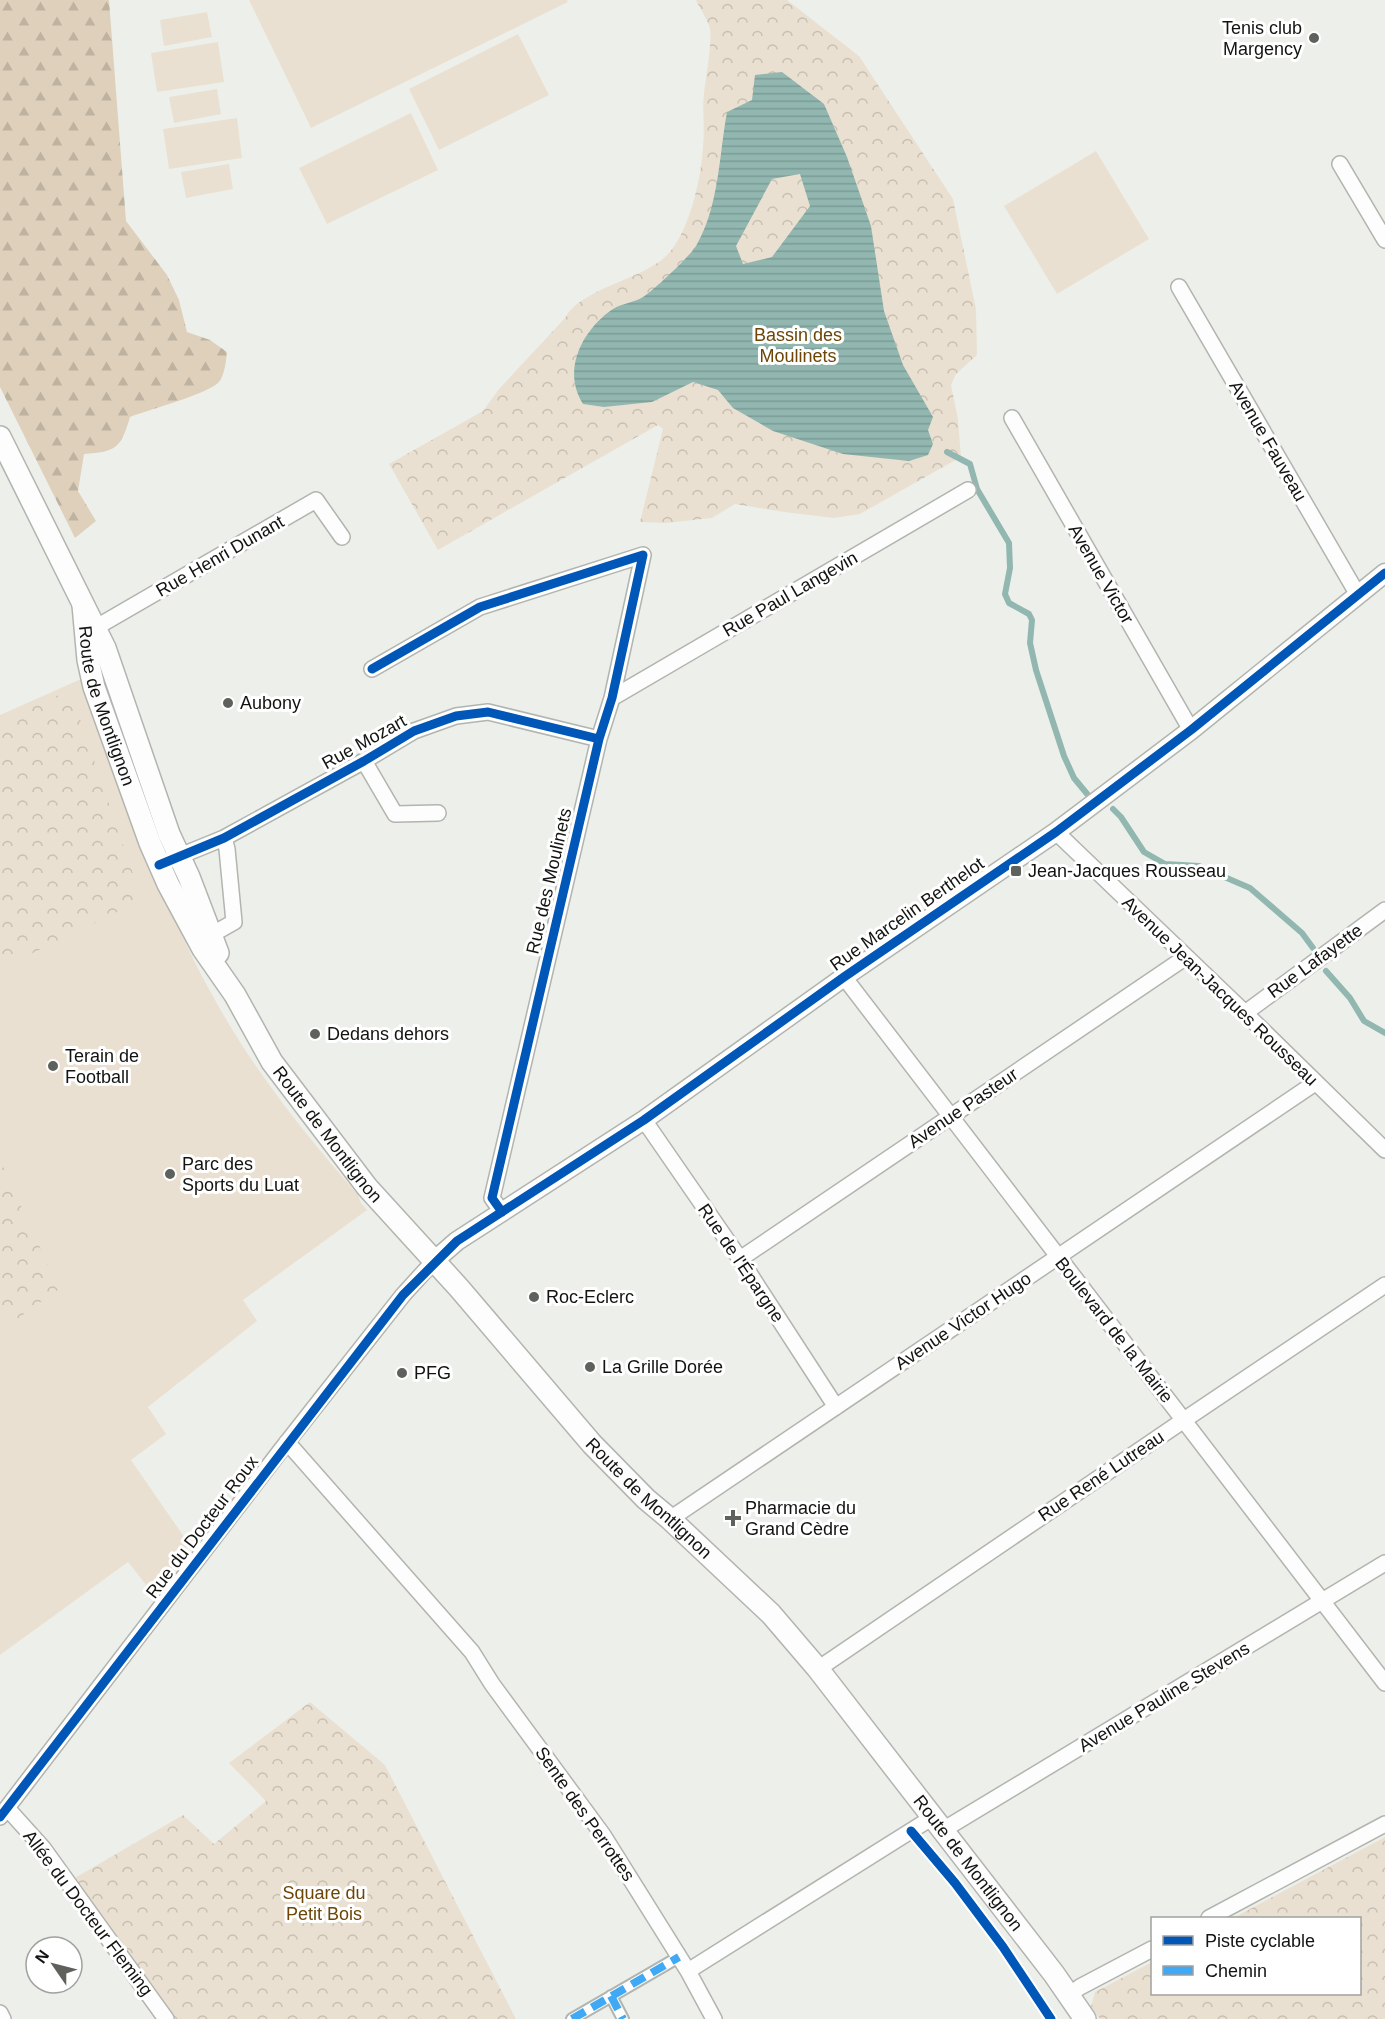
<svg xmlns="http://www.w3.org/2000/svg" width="1385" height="2019" font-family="Arial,sans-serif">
<defs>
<pattern id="forest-firs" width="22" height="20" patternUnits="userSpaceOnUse" patternTransform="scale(1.5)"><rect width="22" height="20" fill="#dfd0bb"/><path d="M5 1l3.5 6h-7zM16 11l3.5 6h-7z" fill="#beb2a0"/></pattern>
<pattern id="park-crowns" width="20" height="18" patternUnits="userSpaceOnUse" patternTransform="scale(1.5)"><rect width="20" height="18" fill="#eae0d1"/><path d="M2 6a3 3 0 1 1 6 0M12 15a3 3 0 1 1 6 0" fill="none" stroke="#c8bfb2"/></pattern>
<pattern id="water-rules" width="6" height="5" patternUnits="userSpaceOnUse" patternTransform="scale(1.5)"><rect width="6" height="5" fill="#91b7b0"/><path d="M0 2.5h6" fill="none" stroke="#7c9c96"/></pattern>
</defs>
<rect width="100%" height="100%" fill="#edf0ea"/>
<!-- grass -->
<path fill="#eae0d1" d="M249 0H567L568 2 311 128Z
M207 12 212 37 164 46 160 20Z
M518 34 549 95 439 150 409 89Z
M218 42 224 82 157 92 151 53Z
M217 89 221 114 174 123 169 97Z
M411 113 438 170 327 224 299 168Z
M237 118 242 158 169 169 163 129Z
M1096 151 1149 239 1057 294 1004 206Z
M229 164 233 189 186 198 181 172Z
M90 675C126 780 155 891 209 989 249 1064 302 1131 358 1195L361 1203 367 1210 243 1300 257 1321 148 1407 166 1434 131 1460 189 1544 154 1595 128 1562 0 1655V715Z"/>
<!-- forest -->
<path fill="url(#forest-firs)" d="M0 0H109L126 221 167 275 179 300 187 332 210 340 227 352C226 361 225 375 218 383 207 394 148 410 130 417 121 448 116 452 84 454L78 491 96 521 75 538 0 387Z"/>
<!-- park -->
<path fill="url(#park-crowns)" d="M696 0H787L859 56 953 199 976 309 977 355 956 374 951 385 958 419 961 457 860 514 834 518 784 512 735 504 712 518 665 523 640 522 663 429 658 425 438 550 389 464 483 411 499 389 565 318C580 289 640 280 665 257 689 235 701 179 703 147 705 129 702 110 704 93 706 78 712 43 710 29 708 20 700 9 696 0Z
M70 690 142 900 0 969V720Z
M0 1160 59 1289 0 1331Z
M310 1702 385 1765 516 2019H175L73 1879 183 1815 214 1844 266 1801 229 1763Z
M1385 1837V2019H1100L1091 2007 1095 1992 1152 1962V1994H1360V1918H1233Z"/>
<!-- water -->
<path fill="url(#water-rules)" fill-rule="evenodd" d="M782 72 824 104 847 157 871 226 884 311 903 365 933 417 928 430 933 444 928 455 909 461 843 454 773 431 733 408 718 390 693 382 652 402 604 407 583 404C561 370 583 329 613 309 622 303 634 303 643 297 652 292 691 255 696 246 719 207 719 156 727 112L752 100 755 75ZM800 174 810 206 772 257 743 264 736 246 772 179Z"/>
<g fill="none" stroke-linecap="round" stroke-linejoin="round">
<!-- stream -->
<path stroke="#91b7b0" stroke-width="6" d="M947 452 970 464 977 489 1009 543 1010 568 1005 594 1009 603 1029 614 1032 620 1030 643 1036 670 1064 756 1074 778 1088 795
M1113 809 1121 817 1144 852 1165 864 1199 866 1250 888 1302 933 1313 948
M1326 971 1350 998 1364 1021 1385 1033"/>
<defs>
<path id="pedestrian" d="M611 1996 623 2019
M572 2019 679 1957"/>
<path id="minor" d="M1340 164 1385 240
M1179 287 1358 595
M1012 418 1191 730
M88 632 316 500 342 537
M372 669 480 607 643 555 612 698 599 739 492 1198 502 1212
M612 698 968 490
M364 761 395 814 438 813
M1056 832 1245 1013 1385 1150
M170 860 224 838 364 761 414 731 456 716 488 712 599 739
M211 935 234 922 227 849 224 838
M844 977 1385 1683
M1245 1013 1385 910
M644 1120 740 1259 836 1407
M740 1259 1186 957
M287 1442 472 1652 492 1684 603 1835 688 1971 933 1817
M670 1519 1315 1083
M818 1669 1184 1420 1385 1285
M7 1808 43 1848 166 2019
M0 1817 281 1450 403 1295 434 1261
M943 1830 1385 1563
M1209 1918 1385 1824
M688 1971 714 2019
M1069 1995 1080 1987 1152 1949
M0 2013 3 2019"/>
<path id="tertiary" d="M434 1261 457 1241 644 1120 844 977 1056 832 1191 730 1385 573"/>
<g id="secondary">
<path d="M0 437 105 648 169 834 189 877 218 953"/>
<path id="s1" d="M83 605 88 660 94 687 150 843 168 884 203 949 235 995 272 1062 367 1187 459 1288 592 1444 646 1499 670 1519 771 1614 818 1669 1054 1974 1085 2019"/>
</g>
</defs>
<!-- pedestrian casing -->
<use href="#pedestrian" stroke="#b2b4af" stroke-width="14"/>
<!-- minor casing -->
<use href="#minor" stroke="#b2b4af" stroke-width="18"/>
<!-- tertiary casing -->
<use href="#tertiary" stroke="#b2b4af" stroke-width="21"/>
<!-- secondary casing -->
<use href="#secondary" stroke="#b2b4af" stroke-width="24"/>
<!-- pedestrian -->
<use href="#pedestrian" stroke="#fcfdfc" stroke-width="10"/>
<!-- minor -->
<use href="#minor" stroke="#fcfdfc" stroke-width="15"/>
<!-- tertiary -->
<use href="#tertiary" stroke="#fcfdfc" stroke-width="18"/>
<!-- secondary -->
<use href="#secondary" stroke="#fcfdfc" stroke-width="21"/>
<!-- quiet -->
<path stroke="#3fa9f5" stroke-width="8" stroke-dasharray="15 8" stroke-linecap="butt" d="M611 1996 623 2019
M572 2019 679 1957"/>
<defs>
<path id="cycleway" d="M372 669 480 607 643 555 612 698 599 739 492 1198 502 1212
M159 865 224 838 364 761 414 731 456 716 488 712 599 739
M0 1817 403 1295 457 1241 644 1120 844 977 1056 832 1191 730 1385 573
M911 1831 955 1883 1003 1947 1051 2019"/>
</defs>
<!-- cycleway casing -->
<use href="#cycleway" stroke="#fff" stroke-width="13"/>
<!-- cycleway -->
<use href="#cycleway" stroke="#0057b8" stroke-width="9"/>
</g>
<!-- markers -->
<g fill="#5f615c" stroke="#fff" stroke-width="2">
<circle cx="1314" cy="38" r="6"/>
<circle cx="228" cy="703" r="6"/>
<rect x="1010" y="865" width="12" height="12" rx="3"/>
<circle cx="315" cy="1034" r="6"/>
<circle cx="53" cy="1066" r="6"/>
<circle cx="170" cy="1174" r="6"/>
<circle cx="534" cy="1297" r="6"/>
<circle cx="590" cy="1367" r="6"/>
<circle cx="402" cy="1373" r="6"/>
<path d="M730 1509h6v6h6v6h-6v6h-6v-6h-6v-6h6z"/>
</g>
<g text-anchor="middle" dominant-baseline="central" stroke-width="6" stroke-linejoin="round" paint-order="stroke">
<!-- poi labels -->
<g font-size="18" fill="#121410" stroke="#fff" text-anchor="start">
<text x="1302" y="28" text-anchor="end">Tenis club<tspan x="1302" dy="21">Margency</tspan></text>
<text x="240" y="703">Aubony</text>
<text x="1028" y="871">Jean-Jacques Rousseau</text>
<text x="327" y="1034">Dedans dehors</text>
<text x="65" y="1056">Terain de<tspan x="65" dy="21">Football</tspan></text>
<text x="182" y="1164">Parc des<tspan x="182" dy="21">Sports du Luat</tspan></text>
<text x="546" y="1297">Roc-Eclerc</text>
<text x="602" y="1367">La Grille Dorée</text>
<text x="414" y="1373">PFG</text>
<text x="745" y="1508">Pharmacie du<tspan x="745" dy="21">Grand Cèdre</tspan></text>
</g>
<!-- park labels -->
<g font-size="18" fill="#6c4507" stroke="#fff">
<text x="798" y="335">Bassin des<tspan x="798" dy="21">Moulinets</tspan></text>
<text x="324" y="1893">Square du<tspan x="324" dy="21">Petit Bois</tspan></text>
</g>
<!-- street labels -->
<g font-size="18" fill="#121410" stroke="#fff">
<text transform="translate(1268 441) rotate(60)">Avenue Fauveau</text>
<text transform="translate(220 556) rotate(-30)">Rue Henri Dunant</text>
<text transform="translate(1101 574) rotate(60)">Avenue Victor</text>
<text transform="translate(790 594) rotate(-30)">Rue Paul Langevin</text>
<text stroke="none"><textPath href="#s1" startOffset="104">Route de Montlignon</textPath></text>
<text transform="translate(364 742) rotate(-29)">Rue Mozart</text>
<text transform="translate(549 881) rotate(-77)">Rue des Moulinets</text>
<text transform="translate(907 914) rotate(-35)">Rue Marcelin Berthelot</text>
<text transform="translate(1315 961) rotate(-36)">Rue Lafayette</text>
<text transform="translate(1220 991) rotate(44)">Avenue Jean-Jacques Rousseau</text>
<text transform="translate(963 1108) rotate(-34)">Avenue Pasteur</text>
<text stroke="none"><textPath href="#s1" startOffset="591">Route de Montlignon</textPath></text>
<text transform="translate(741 1263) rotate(56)">Rue de l'Épargne</text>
<text transform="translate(963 1321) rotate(-34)">Avenue Victor Hugo</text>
<text transform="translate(1114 1330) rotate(52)">Boulevard de la Mairie</text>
<text transform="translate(1101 1476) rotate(-34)">Rue René Lutreau</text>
<text stroke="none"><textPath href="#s1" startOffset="1077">Route de Montlignon</textPath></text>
<text transform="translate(202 1527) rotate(-53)">Rue du Docteur Roux</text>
<text transform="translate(1164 1697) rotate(-31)">Avenue Pauline Stevens</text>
<text transform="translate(585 1814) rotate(55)">Sente des Perrottes</text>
<text stroke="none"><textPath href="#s1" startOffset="1563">Route de Montlignon</textPath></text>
<text transform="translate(88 1913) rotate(53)">Allée du Docteur Fleming</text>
</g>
</g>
<!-- legend -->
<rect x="1151" y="1917" width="210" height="78" fill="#ffffff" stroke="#a0a19f" stroke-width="1.5"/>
<rect x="1163" y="1936" width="30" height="9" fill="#0057b8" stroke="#a0a19f" stroke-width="1.5"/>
<text x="1205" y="1947" font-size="18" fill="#121410">Piste cyclable</text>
<rect x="1163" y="1966" width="30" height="9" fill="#3fa9f5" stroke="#a0a19f" stroke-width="1.5"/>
<text x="1205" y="1977" font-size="18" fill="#121410">Chemin</text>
<!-- north arrow -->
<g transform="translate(54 1965) rotate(305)"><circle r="28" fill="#ffffff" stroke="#a0a19f" stroke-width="1.5"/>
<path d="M0-4.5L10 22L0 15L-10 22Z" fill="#5f615c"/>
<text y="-9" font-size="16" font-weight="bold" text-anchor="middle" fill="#121410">N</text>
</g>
</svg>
